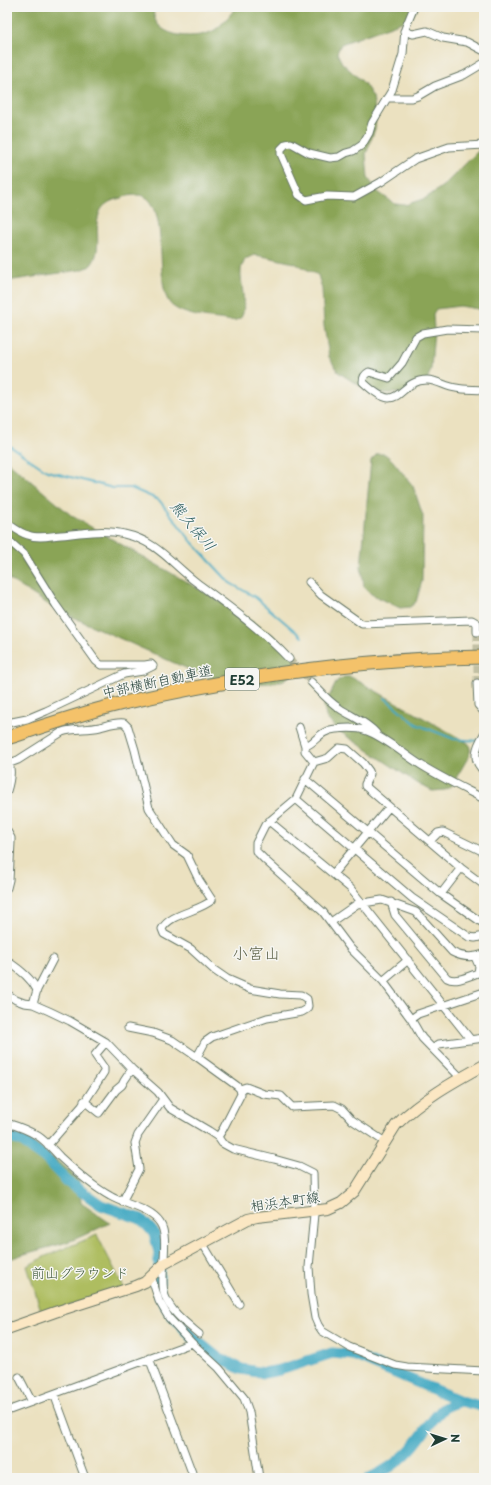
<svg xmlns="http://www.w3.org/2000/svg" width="491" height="1485" font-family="'Playpen Sans','Klee One',sans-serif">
<rect width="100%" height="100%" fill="#f6f6f2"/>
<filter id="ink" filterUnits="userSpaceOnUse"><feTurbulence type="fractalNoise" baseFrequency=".025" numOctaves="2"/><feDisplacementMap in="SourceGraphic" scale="8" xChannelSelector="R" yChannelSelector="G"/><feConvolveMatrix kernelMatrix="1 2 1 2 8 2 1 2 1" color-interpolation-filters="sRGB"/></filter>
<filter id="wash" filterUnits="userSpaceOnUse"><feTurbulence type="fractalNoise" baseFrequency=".012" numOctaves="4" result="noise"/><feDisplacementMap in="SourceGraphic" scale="16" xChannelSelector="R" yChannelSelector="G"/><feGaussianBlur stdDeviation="0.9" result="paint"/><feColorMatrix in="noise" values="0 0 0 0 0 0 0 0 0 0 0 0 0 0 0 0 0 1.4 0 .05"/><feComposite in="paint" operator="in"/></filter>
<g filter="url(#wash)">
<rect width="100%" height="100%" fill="#ebe1c0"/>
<!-- green -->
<path fill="#aebd60" stroke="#667d4a" d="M97 1235 124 1288 42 1314 27 1266 46 1256Z"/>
<!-- forest -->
<path fill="#8aa456" stroke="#547045" d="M7 7H154C149 37 193 41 213 31 222 26 230 14 237 7H418L410 19 341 44 337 53 342 63 364 83 373 97 376 116 375 129 366 154 368 178 378 192 395 204 405 205 426 198 444 185 484 145V310L460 306 436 309 433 314 434 330 431 369 427 380 418 389 403 393H383L358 385 338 372 329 357 324 326 322 289 318 275 294 263 267 257 255 255 245 259C244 263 241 267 241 270 240 281 247 307 242 316 238 323 226 320 219 319 206 318 176 314 169 302 154 281 171 196 138 195 132 195 126 196 121 198 80 206 109 243 91 265 88 268 83 269 80 270L7 281Z
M377 454H385L392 460 413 486 423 516 422 581 416 602 410 607 400 608 371 594 364 587 361 567 371 460Z
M7 461 72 516 211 596 273 635 292 654 295 660 296 670 293 674 282 681 270 683 245 684 212 679 172 662 57 610 7 578Z
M344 677H351L468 743 471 747 469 756 451 787 445 790 432 791 417 783 336 729 326 717 324 706 337 681Z
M7 1130 29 1139 65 1167 79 1181 81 1203 110 1223C94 1230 78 1239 61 1244 43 1249 25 1253 7 1260Z"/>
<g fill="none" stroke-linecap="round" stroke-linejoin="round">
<!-- stream -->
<path stroke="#42a9c2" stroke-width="2" d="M7 444 47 471 113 488H131L159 500 192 542 230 583 255 597 302 637
M385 698 416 724 454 739 478 741"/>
<!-- river -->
<path stroke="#42a9c2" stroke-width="11" d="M7 1137 21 1141 45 1158 67 1181 101 1205 141 1219 154 1233 159 1252V1282L160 1297 171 1314 192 1337 216 1356 241 1369 264 1373 280 1370 332 1353 353 1355 461 1401 484 1407
M370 1478C383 1472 396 1464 406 1454 420 1442 431 1418 444 1408 448 1405 456 1403 461 1401"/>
</g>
</g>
<g filter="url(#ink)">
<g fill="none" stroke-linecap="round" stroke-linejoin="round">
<!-- minor-tunnel -->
<path stroke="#c2c0a4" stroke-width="7" stroke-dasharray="7 3.5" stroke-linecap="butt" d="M289 659 311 682
M477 683V632"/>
<defs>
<path id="minor" d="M414 7 405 29 403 54 392 90 372 123 369 133 362 145 353 151 346 153 339 157 330 158 309 153 291 143 286 144 281 149V154L299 195 306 200 327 196 354 197 381 182 415 159 449 147 484 145
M404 31 413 34 427 31 443 38 467 42 484 51
M387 98H412L418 96 435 86 464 75 484 63
M484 330 447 329 423 333 416 337 402 363 389 378 369 372C365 374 363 376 363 382 402 419 396 380 427 380 437 380 446 387 456 388 465 390 475 389 484 390
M7 523C13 527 20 533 28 535 38 539 50 536 61 535 81 533 104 529 124 534 157 541 171 563 196 582 228 606 261 629 289 659
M7 539 24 554 56 605 96 661 101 665H145L151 664 153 666 143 671 124 674 46 711 27 719 7 723
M309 582 321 595 362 624 472 620 477 623V632
M311 682C320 691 328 701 339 708 352 717 366 721 376 733
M477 683 478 705 484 712
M299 727 305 746V751L314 762
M484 734C476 747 471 760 484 771
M305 746C314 745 319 730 336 729 346 728 357 727 367 731 384 737 405 755 421 765 442 778 463 788 484 799
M7 755C12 768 11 778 7 791
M314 762 296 799 265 825 256 843V851L266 861 323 912 350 948 383 981 411 1019 422 1038 461 1078
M314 762 328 758 339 748 347 749 363 763 369 771 370 774 365 784V786L461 868 484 885
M10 763 18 760 62 732C74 728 87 730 100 727 108 725 115 722 124 723L128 727 135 750 149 808 173 845 187 855 199 880 212 900C199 912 170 913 162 929L164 934 191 949 214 970 227 979 250 989 280 994 301 995 307 999 308 1006 307 1009 302 1012 267 1018 212 1037 205 1042 197 1057 237 1086 240 1089 241 1094 223 1129 218 1137
M305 779 441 894 484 924
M296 799 412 898 469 937 475 938 484 936
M269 821 350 888 471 1040
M7 831 11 838V842L9 880 7 888
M430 841 438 833 443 832 484 852
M333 874 389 807
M441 894 461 868
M391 902 395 915 447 978C456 983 469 976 478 973L479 966 475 957
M331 922 357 904 382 900 416 912 452 952C463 958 473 958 484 954
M7 961C18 968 31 978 37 990L33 1004
M383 981 408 960
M37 990 53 959
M7 994 16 1000 24 1003 33 1004 49 1011 70 1021 106 1042 132 1069 158 1092 170 1108 209 1131 218 1137 222 1143 233 1149 274 1159 299 1166 313 1173 314 1214 309 1267 311 1294 315 1318 318 1325 322 1331 349 1347 395 1365 407 1367 484 1371
M411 1019 418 1014 484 992
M128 1028 153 1033 172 1040 197 1057
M433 1049 439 1044 484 1038
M240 1089 246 1087 264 1094 281 1096 292 1107 334 1105 342 1109 352 1120 385 1142
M84 1101 99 1113 116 1090 122 1085 124 1081 132 1069
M7 1123C17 1126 28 1130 38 1136 46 1141 53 1150 60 1157 75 1171 92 1186 110 1196 125 1205 150 1208 160 1223 171 1239 158 1277 165 1296 171 1312 186 1323 199 1334
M48 1145 82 1106 104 1072V1068L95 1055 106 1042
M122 1202 139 1169 135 1143 138 1135 163 1099
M203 1244 239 1304
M151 1276 159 1301 169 1318 192 1343 219 1368 244 1398 249 1412 259 1478
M149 1358 194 1478
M19 1377 32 1402
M54 1394 85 1478
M7 1411 192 1343"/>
<path id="secondary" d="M7 1329 55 1312 136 1286 145 1282 164 1264 248 1219 257 1217 328 1209 341 1203 354 1192 396 1125C421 1100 453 1082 484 1065"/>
<path id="motorway" d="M7 738C47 725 87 711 128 702 245 675 364 659 484 657"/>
</defs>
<!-- minor casing -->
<use href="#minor" stroke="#667665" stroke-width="9"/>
<!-- secondary casing -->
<use href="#secondary" stroke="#667665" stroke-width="12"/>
<!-- motorway casing -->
<use href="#motorway" stroke="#667665" stroke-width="15"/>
<!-- minor -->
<use href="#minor" stroke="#fff" stroke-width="7"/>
<!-- secondary -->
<use href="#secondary" stroke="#fbe7c3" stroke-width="10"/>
<!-- motorway -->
<use href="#motorway" stroke="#f4c26a" stroke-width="13"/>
</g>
</g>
<g text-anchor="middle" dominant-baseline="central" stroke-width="3" stroke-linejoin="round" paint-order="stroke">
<!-- shield labels -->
<rect fill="#f6f6f2" stroke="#60746d" stroke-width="1" x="225" y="668" width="34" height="22" rx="3"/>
<g font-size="13" font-weight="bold" fill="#1f3d34">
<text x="242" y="679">E52</text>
</g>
<!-- street labels -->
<g font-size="14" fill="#1f3d34" stroke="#f6f6f2">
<text transform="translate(157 681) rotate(-12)">中部横断自動車道</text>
<text transform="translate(285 1201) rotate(-8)">相浜本町線</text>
</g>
<!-- park labels -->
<g font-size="14" fill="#435d3f" stroke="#f6f6f2">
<text x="80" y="1272">前山グラウンド</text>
</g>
<!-- water labels -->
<g font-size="15" font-style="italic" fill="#2a5d5f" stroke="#f6f6f2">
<text transform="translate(194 525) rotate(50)">熊久保川</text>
</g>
<!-- quarter labels -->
<g font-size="16" fill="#5c6147" stroke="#f6f6f2">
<text x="256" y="952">小宮山</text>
</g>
</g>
<!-- margin -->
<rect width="491" height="1485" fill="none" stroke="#f6f6f2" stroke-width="24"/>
<!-- north arrow -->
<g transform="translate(445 1439) rotate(86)" stroke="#f6f6f2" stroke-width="3" paint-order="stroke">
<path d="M0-3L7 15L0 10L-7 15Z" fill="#1f3d34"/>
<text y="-6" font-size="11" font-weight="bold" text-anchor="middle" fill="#1f3d34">N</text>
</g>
</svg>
